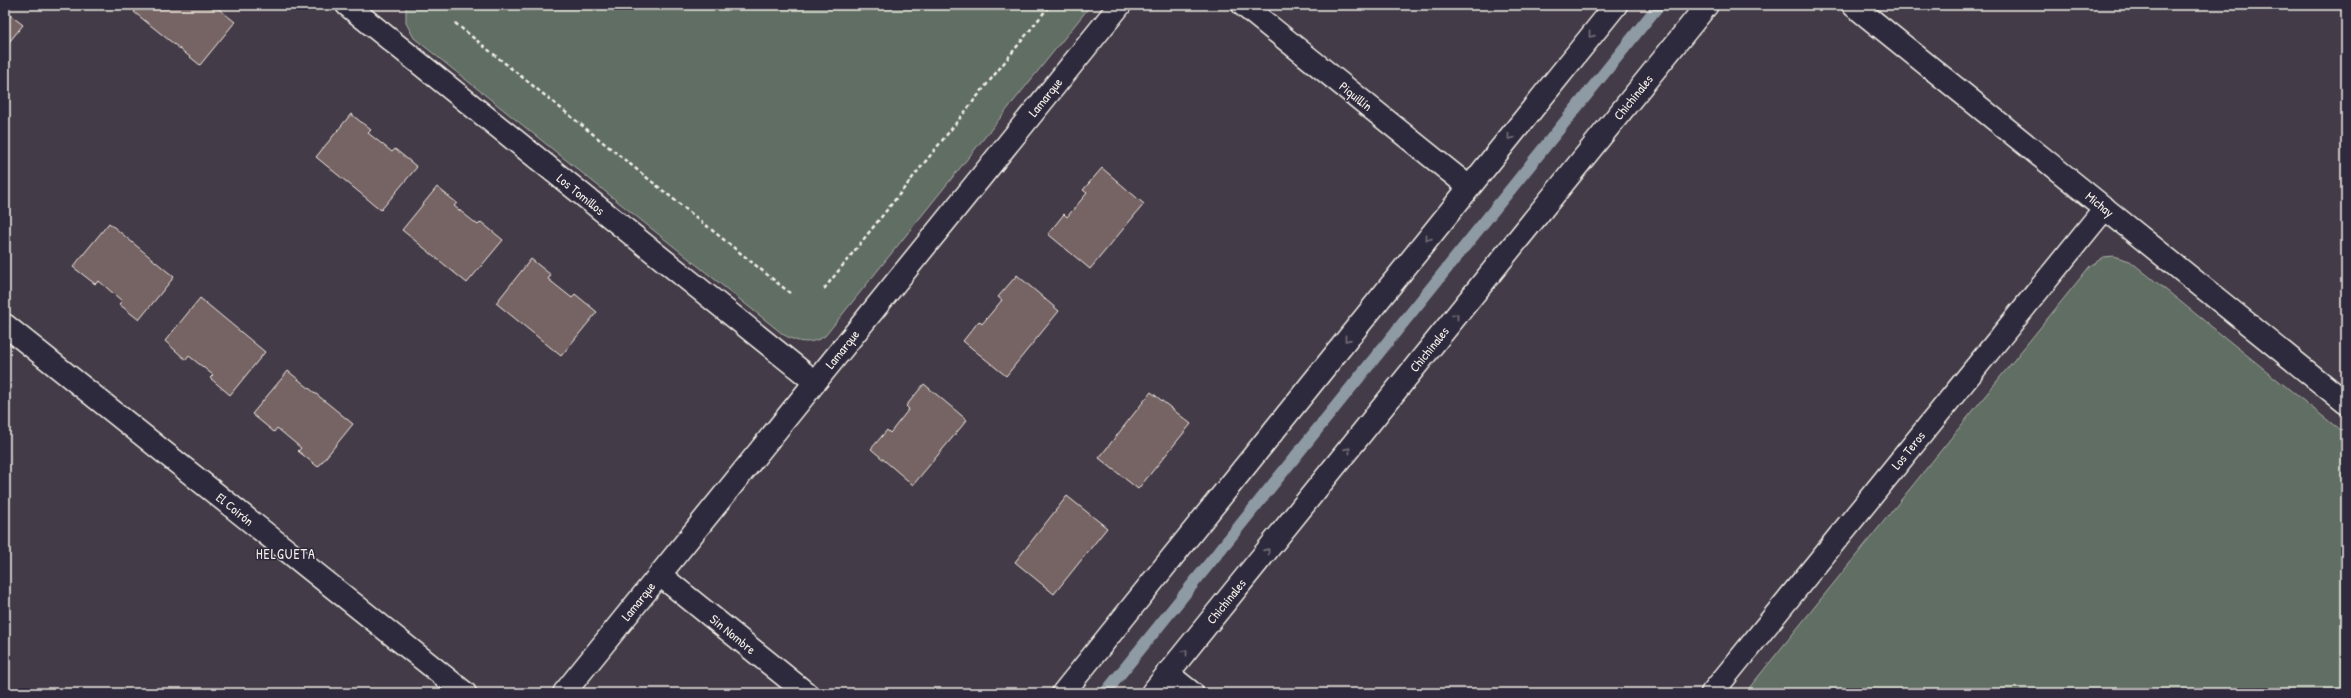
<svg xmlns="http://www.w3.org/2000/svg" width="2351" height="698" font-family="'Patrick Hand',sans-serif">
<rect width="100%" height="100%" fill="#443b48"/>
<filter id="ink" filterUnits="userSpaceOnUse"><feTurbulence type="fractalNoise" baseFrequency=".025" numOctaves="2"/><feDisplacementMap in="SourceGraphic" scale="8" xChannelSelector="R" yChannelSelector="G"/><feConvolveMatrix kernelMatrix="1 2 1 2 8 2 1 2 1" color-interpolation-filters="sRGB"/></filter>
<g filter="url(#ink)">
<!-- green -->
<path fill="#616e64" stroke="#aab0a6" d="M406 5H1091L825 336C810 345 799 343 784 335L414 38 406 23Z
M2113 256 2130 261 2346 435V693H1745L2090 266 2104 257Z"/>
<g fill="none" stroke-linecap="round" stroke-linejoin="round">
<!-- stream -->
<path stroke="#8f9ba4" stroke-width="12" d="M1105 693 1659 5"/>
</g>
<!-- building -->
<path fill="#766363" stroke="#f4f1e8" d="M140 5H207L210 8 214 5 235 22 200 65 134 12Z
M5 11 23 25 5 47Z
M351 114 371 130 368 133 392 152 395 149 417 167 381 210 316 157Z
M1102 168 1144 204 1090 269 1048 234 1064 214 1067 217 1087 193 1083 190Z
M437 187 457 203 454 206 478 225 481 222 503 240 467 283 402 230Z
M109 223 174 277 139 320 119 304 122 301 99 281 95 284 73 267Z
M531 259 551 275 548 279 572 298 575 294 597 312 561 356 496 303Z
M1017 275 1059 311 1006 376 963 341 979 321 982 324 1002 300 998 297Z
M200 298 265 352 230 395 210 378 213 375 189 356 186 360 165 341Z
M288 371 353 424 318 467 298 451 301 448 277 428 274 432 252 414Z
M924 384 967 420 913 485 871 449 887 430 890 433 909 409 906 406Z
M1151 392 1191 424 1138 489 1099 458Z
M1067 496 1107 528 1054 594 1015 562Z"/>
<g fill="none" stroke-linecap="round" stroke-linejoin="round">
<defs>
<path id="street" d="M347 5 815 382
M1243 5 1469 187
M1853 5 2346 403
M5 325 465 693
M660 575 806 693
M1167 673 1192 693
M564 693 1120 5
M1712 693 2105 208"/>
<path id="secondary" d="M1063 693 1616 5
M1152 693 1707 5"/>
</defs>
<!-- street casing -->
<use href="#street" stroke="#f4f1e8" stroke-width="25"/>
<!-- secondary casing -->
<use href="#secondary" stroke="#f4f1e8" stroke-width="25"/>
<!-- path -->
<path stroke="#f4f1e8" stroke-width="2.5" stroke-dasharray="4 3" stroke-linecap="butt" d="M455 23 790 293
M824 289 1050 5"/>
<!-- street -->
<use href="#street" stroke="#2f2a3d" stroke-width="22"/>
<!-- secondary -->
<use href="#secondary" stroke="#2f2a3d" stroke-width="22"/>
</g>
<!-- one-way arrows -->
<defs><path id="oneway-chevron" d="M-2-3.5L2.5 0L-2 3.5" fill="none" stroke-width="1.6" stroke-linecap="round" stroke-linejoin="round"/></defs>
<g stroke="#747079">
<use href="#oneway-chevron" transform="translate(1591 35) rotate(129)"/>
<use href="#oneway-chevron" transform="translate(1510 137) rotate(129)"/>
<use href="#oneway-chevron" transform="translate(1428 238) rotate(129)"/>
<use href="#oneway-chevron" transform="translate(1456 316) rotate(-51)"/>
<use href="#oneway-chevron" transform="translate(1347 339) rotate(129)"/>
<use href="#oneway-chevron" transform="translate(1348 450) rotate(-51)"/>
<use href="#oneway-chevron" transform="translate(1267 551) rotate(-51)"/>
<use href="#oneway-chevron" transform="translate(1185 652) rotate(-51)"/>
</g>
</g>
<g text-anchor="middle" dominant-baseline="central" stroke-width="3" stroke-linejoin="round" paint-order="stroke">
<!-- street labels -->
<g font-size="13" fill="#f4f1e8" stroke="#2f2a3d">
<text transform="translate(1356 96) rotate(39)">Piquillín</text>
<text transform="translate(1045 97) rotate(-51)">Lamarque</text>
<text transform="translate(1633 97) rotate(-51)">Chichinales</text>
<text transform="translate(581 194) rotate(39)">Los Tomillos</text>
<text transform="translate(2100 204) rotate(39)">Michay</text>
<text transform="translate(842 349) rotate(-51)">Lamarque</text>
<text transform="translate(1429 349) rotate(-51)">Chichinales</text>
<text transform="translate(1908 450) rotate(-51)">Los Teros</text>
<text transform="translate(235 509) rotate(39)">El Coirón</text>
<text transform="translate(638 601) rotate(-51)">Lamarque</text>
<text transform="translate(1226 601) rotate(-51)">Chichinales</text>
<text transform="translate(733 634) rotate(39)">Sin Nombre</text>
</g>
<!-- neighbourhood labels -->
<g font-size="14" letter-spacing="1" fill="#f4f1e8" stroke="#2f2a3d">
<text x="286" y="553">HELGUETA</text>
</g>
</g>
<!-- margin -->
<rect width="2351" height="698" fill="none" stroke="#2f2a3d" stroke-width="20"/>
<rect x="10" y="10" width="2331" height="678" fill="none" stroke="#f4f1e8" stroke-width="1.5" filter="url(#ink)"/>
</svg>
